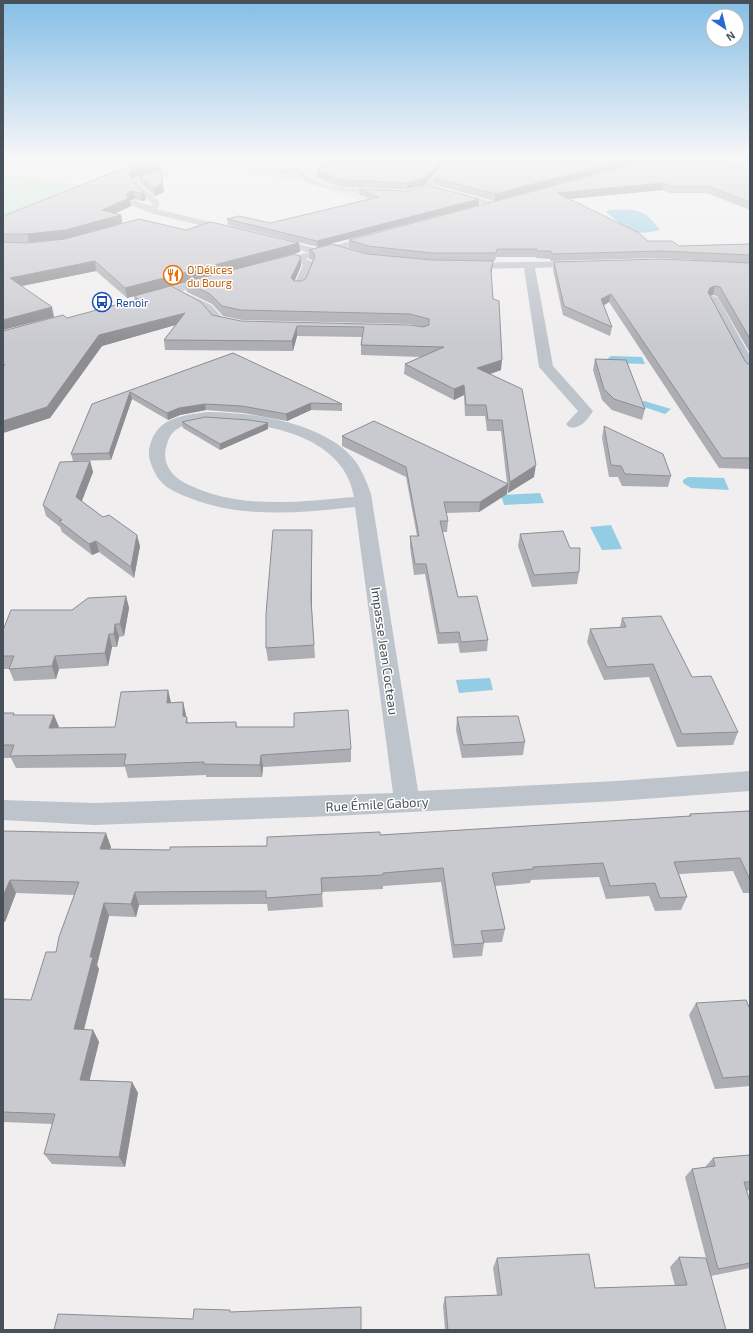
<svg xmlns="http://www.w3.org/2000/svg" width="753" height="1333" font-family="'Exo 2',sans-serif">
<rect width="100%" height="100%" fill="#f0eeee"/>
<!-- education -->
<path fill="#e1dfdf" d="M277 157H465L448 175H425L407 185 404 190 376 206 303 182 245 172Z"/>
<!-- green -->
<path fill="#c0ead3" d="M3 173 87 186 3 227Z"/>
<!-- water -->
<path fill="#92cde3" d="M609 210C635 209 644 208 660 230 630 237 628 230 606 212Z
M611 356 642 357 645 364 613 363 607 359Z
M644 401 671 409 665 414 638 405Z
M688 477 724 478 729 490 691 488 683 483V480Z
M540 493 544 503 504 505 501 495Z
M611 525 622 549 602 550 590 527Z
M490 678 493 690 459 693 456 680Z"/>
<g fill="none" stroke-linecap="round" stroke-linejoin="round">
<!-- lane -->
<path fill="#bec4cc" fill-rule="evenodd" d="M450 157H457L430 188H426V186Z
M291 168C309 170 303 176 314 181 335 190 360 189 382 190L385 192 382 194 339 191 309 183 298 173H276L273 171 276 169Z
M166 173 168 174V176L145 179 139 181 138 183 160 202 158 208 152 211H146V207L152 205V203L139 192 132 183 133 180 144 175Z
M457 193 498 203 499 205 495 207 455 196V194Z"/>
<!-- street -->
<path fill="#bec4cc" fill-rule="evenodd" d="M134 200 160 210 240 229 241 231 236 234 154 214 131 205 129 203 131 201Z
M271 237 322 250 323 252 318 255 267 242 266 240Z
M296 255 313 262 314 264 305 287 303 289H295L293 287 303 265 291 258Z
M583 261 587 262 588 264 587 266 535 268 553 366 593 411C587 420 580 430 569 427L566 424 578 411 539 367 524 268 464 269 458 266 464 263Z
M177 289 211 305 222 317 245 322 247 325 245 328 241 329 214 323 203 311 173 295 171 293 173 291Z
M713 296 717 297 719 300 750 356V373L745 372 743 369 707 300 709 297Z
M206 412C250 412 320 422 351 456 361 467 366 480 371 494L418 791 617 781 750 771V791L617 801 334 816 94 825 3 820V800L94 803 393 793 355 507C299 513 240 519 187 497 172 491 161 486 154 471 149 460 147 454 151 442 160 417 182 416 206 412ZM206 421C258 421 344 433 354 497 298 502 237 510 185 483 170 475 161 461 167 444 172 425 189 424 206 421Z"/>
<!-- secondary -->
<path fill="#bdc5d0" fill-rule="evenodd" d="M377 234 381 235 382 237 381 239 271 268 266 265 267 263Z
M214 276 218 277 220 279 218 281 147 301 143 300 141 297 143 294Z"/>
<!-- primary -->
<path fill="#b0bcca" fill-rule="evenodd" d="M689 157H705L750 167V173Z"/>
</g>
<!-- wall -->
<path fill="#adaeb3" d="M662 157 737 164 736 168 750 171V210L707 193H669L662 190 569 199 648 241 679 246 750 244V263L659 258 551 261 550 259 536 258V257H496L495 261H457H493L492 270 491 275 493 299 501 370 490 374 534 477 508 493 507 487V494L479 512 446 513 448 521 447 532H442L458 597 488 640 487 651 460 653 458 643 438 644 425 574 414 575 410 547V536H417L406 477 342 446V436L507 484 501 431H487L485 416H465L464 395 454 400 404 374 405 364 421 357 361 355V345L362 337 297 336 293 351 165 350 164 340 175 325 102 346 50 418 3 433V331L67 318 135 300 134 296 212 315 241 321 423 327 410 324 242 320 223 316 212 304 187 292 185 282 301 266 294 281H302L306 278 313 260 309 259V250L368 254 349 248V240Z
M713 157H750V165Z
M160 162 164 192 155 196 140 183 139 176 132 179 146 200 142 201 135 199 131 200 130 201 131 206 115 213 121 215 122 223 79 235 186 230 299 243 300 252 127 298 96 271 21 286 3 330V216Z
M594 164 495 201 435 185V178Z
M317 171 425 185 407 189 341 187 317 178Z
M359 189 479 205 318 247 228 225 227 219 270 223 370 199 359 194Z
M554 262 750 263V353L717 296 713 295 710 296 745 361 748 364H750V469L719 468 609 302 604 305 612 327 610 336 563 315 553 270Z
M233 353 342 404V411L311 410 287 421 243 413 206 410 180 415 168 420 132 399 111 460 73 461 71 454 92 404Z
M595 359 645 409 642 420 612 410 602 400 593 370Z
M182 422 268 429 220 450 183 428Z
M604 426 671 476 668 487 622 486 618 477H609L602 438Z
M90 461 93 472 82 501 140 546 134 578 99 552 92 555 62 532 60 527 46 516 43 505Z
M312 530V610L315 658 268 661 266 648Z
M520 534 579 572 577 584 532 587 518 546Z
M126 596 129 608 124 636 119 637 117 647H112L108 666 59 669 56 679 14 681 9 669H3V630L72 610Z
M622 618 692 677 738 732 733 745 677 747 649 677 604 680 587 642 590 629 620 627Z
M168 690 171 703 183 702 186 716 187 717 188 723 236 722 237 727 351 749V762L263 767 262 777H206V775L128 778 125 767 16 768 11 758H3V713L15 715H54L58 728 115 727Z
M457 717 525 742 523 755 462 758 456 730Z
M750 811V893H743L733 871 679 874 687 897 681 910 655 911 649 896 606 899 599 877 531 880 530 883 495 886 505 929 502 942 484 943 482 956 453 958 441 882 383 886V889L322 892 323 907 268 911 267 904 139 905 136 917 109 916 97 965 99 969 84 1030H93L99 1042 89 1080 132 1082 138 1093 125 1167 52 1164 44 1154 52 1124 3 1122V999L31 1000 56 952 74 895 16 893 5 922H3V831L111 847 110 849 170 850 267 846 380 835 689 816 690 814Z
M696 1003 750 1009V1086L715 1089 689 1015Z
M750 1155V1190L746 1191 750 1202V1268L711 1276 726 1330H445L443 1306 445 1297 497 1295 493 1268 497 1258 595 1288 675 1286 670 1267 679 1257 708 1266 685 1177 692 1169 705 1167 713 1158Z"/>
<!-- shaded-wall -->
<path fill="#8d8d92" d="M443 157H448L425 185 407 189V183Z
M636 157H659L495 201V194Z
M160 162 164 192 155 196 154 188 161 172 143 174 132 179 131 183 129 175 131 171 142 166Z
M663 183 662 190 557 200V193Z
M133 191 135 199 131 200 130 201 131 206 104 219 102 210 126 195 129 192Z
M144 192 146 200 142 201 141 194Z
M479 199V205L318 247 317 241Z
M121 215 122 223 67 239 29 242 27 234Z
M299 243 300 252 127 298 125 288Z
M301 257V266L292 287 291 278Z
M95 261 96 271 12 288 10 278Z
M493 261 492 270 490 279 491 270Z
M715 286 713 295 708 296V292L710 288Z
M611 294 609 302 600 308 601 299Z
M52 307 54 317 3 330V320Z
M185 313 186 322 102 346 50 418 3 433V421L99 335Z
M297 326V336L293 351 292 341Z
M502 360 501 370 476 379 477 368Z
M464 385V395L454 400V389Z
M130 392 132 399 111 460 109 453Z
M311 403V410L287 421 286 414Z
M205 404 206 410 180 415 168 420 167 413 179 408Z
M268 423V429L220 450V444Z
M90 461 93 472 79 508 76 497Z
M536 465 534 477 508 493 510 482Z
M508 484 507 494 479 512 480 502Z
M312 530V613L311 600Z
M137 535 140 546 134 578 131 567Z
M96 541 99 552 92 555 89 544Z
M126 596 129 608 124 636 120 624Z
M115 624 119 637 117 647 114 634Z
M109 634 112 647 108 666 105 653Z
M55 656 59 669 56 679 52 666Z
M168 690 171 703H167Z
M183 702 186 715V729L183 716Z
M54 715 59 727 54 741 49 728Z
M261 755 263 767 262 777 260 765Z
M106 833 111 847 105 862 100 849Z
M10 880 16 893 5 922 3 919V896Z
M135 892 139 905 136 917 131 904Z
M104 903 109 916 97 965 99 969 81 1041 74 1029 90 957Z
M93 1030 99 1042 87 1091 80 1080Z
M132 1082 138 1093 125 1167 119 1157Z"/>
<!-- building -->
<path fill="#c9cad0" stroke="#8d8d92" d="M329 157H443L425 178 407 183 341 180 317 171Z
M454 157H591L594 164 616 157H636L495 194 435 178Z
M662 157H710L737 164H733V167L750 171V202L708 186H670L663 183 557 193 639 233 648 241H672L679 246 750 244V255L661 251 552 254 551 251H537V249H497L496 253H432L368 246 349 240Z
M149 158 160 162 161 165 142 166 131 171 129 175 136 185 144 192 141 194 133 191 129 192 126 195 129 198 102 210 121 215 65 230 27 234H3V216Z
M161 171 162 184 154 188 139 175Z
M428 185 479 199 317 241 227 219 239 216 270 223 379 197 359 189 407 191Z
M139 219 186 230 211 222 299 243 125 288 95 261 10 278 52 307 3 320V242L27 243 65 239Z
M332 244 367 254 432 260 493 261 491 270 493 299 499 301 502 360 477 368 522 389 536 465 510 482 502 420H488L486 405H466L464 385 454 389 405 364 444 347 361 345 364 327 297 326 292 341 164 340 185 313 99 335 47 407 3 421V365H5L3 363V331L63 315 67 318 82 314 138 299 134 296 171 286 201 302 212 315 241 321 410 325 423 327 429 325V319L410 314 241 310 222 306 210 294 185 282 295 254 301 257 291 278 294 281H302L306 278 315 256 313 252 309 250Z
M661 259 750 263V339L720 287 715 286 710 288 708 292 745 361 748 364H750V458H722L611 294 601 299 612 327 564 306 554 262Z
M233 353 342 404 311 403 286 414 242 406 205 404 179 408 167 413 130 392 109 453 71 454 92 404Z
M595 359 626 360 645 409 614 399 604 389Z
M205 417 249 420 268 423 220 444 182 422Z
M374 421 508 484 480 502H444L448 521H440L458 597 477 596 488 640 461 642 459 632 439 633 426 564H415L410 536H419L406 467 342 436Z
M604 426 663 454 671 476 625 474 621 466 611 465Z
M90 461 76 497 103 517 109 515 137 535 131 567 96 541 89 544 59 521 62 520 43 505 60 462Z
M273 530H312L311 600 314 645 266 648V614Z
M563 531 570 548H580L579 572 534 575 520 534Z
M126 596 120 624H115L114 634H109L105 653 55 656 52 666 9 669 14 656H3V630L11 610H72L88 598Z
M661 616 692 677 711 676 738 732 682 734 653 664 607 667 590 629 626 627 622 618Z
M168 690 167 703 183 702V716L187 717 186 723 236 722V727H294V713L348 710 351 749 261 755 260 765 203 764 204 762 124 765 126 754 10 756 14 745H3V713H14L13 715H54L49 728 115 727 121 692Z
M518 716 525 742 463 745 457 717Z
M750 811V880L740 858 674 862 687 897 660 898 655 883 610 886 603 863 533 867V869L492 873 505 929 481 931 484 943 454 945 443 868 383 873V875L321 878 322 894 266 898V891L135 892 131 904 104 903 90 957H93L74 1029 93 1030 80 1080 132 1082 119 1157 44 1154 55 1114 3 1112V999L31 1000 46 952H56L59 937 79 882 10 880 3 896V831L106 833 100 849 170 850V847L267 846V837L380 832V835L691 816 690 814Z
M746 1000 750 1009V1076L723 1078 696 1003Z
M750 1155V1182H744L750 1202V1263L718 1269 692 1169 715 1166 713 1158Z
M589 1254 595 1288 687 1285 679 1257 706 1258 726 1330H448L445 1297 502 1295 497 1258Z
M361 1307V1330H54L58 1314 193 1319 194 1309 230 1310V1312Z"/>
<!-- sky -->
<linearGradient id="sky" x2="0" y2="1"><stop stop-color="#85bee6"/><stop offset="0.46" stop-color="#f8f7f7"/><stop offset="1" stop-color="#f8f7f7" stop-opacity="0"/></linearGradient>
<rect width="753" height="344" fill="url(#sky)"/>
<!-- icons -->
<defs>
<symbol id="restaurant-ring" viewBox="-11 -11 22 22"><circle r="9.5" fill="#fff" stroke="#e8710a" stroke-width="1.5"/><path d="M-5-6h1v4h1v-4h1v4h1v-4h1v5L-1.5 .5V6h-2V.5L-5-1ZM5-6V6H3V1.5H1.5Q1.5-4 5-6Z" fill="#e8710a"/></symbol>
<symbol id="bus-ring" viewBox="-11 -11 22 22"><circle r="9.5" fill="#fff" stroke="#1a4fb4" stroke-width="1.5"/><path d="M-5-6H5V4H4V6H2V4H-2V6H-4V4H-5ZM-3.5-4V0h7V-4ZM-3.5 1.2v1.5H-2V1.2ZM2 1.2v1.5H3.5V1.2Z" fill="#1a4fb4"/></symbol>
</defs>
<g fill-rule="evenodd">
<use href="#restaurant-ring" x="162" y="264" width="22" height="22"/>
<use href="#bus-ring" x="91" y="291" width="22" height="22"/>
</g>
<g text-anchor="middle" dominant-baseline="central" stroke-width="3" stroke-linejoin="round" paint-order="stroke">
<!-- far-food labels -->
<g font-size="11" fill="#c56008" stroke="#fff" text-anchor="start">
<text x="187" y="269">O'Délices<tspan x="187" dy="13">du Bourg</tspan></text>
</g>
<!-- far-transit labels -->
<g font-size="11" fill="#164399" stroke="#fff" text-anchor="start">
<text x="116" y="302">Renoir</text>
</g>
<!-- street labels -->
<g font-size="13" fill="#485059" stroke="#fff">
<text transform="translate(385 651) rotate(82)">Impasse Jean Cocteau</text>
<text transform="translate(377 804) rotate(-3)">Rue Émile Gabory</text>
</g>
</g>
<!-- border -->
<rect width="753" height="1333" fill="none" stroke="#485059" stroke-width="8"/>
<!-- north arrow -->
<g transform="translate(725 28) rotate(145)"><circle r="19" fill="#ffffff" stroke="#b6b9bd"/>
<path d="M0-3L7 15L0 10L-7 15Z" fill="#2b69ce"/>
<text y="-6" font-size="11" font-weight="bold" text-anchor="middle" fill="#485059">N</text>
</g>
</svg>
